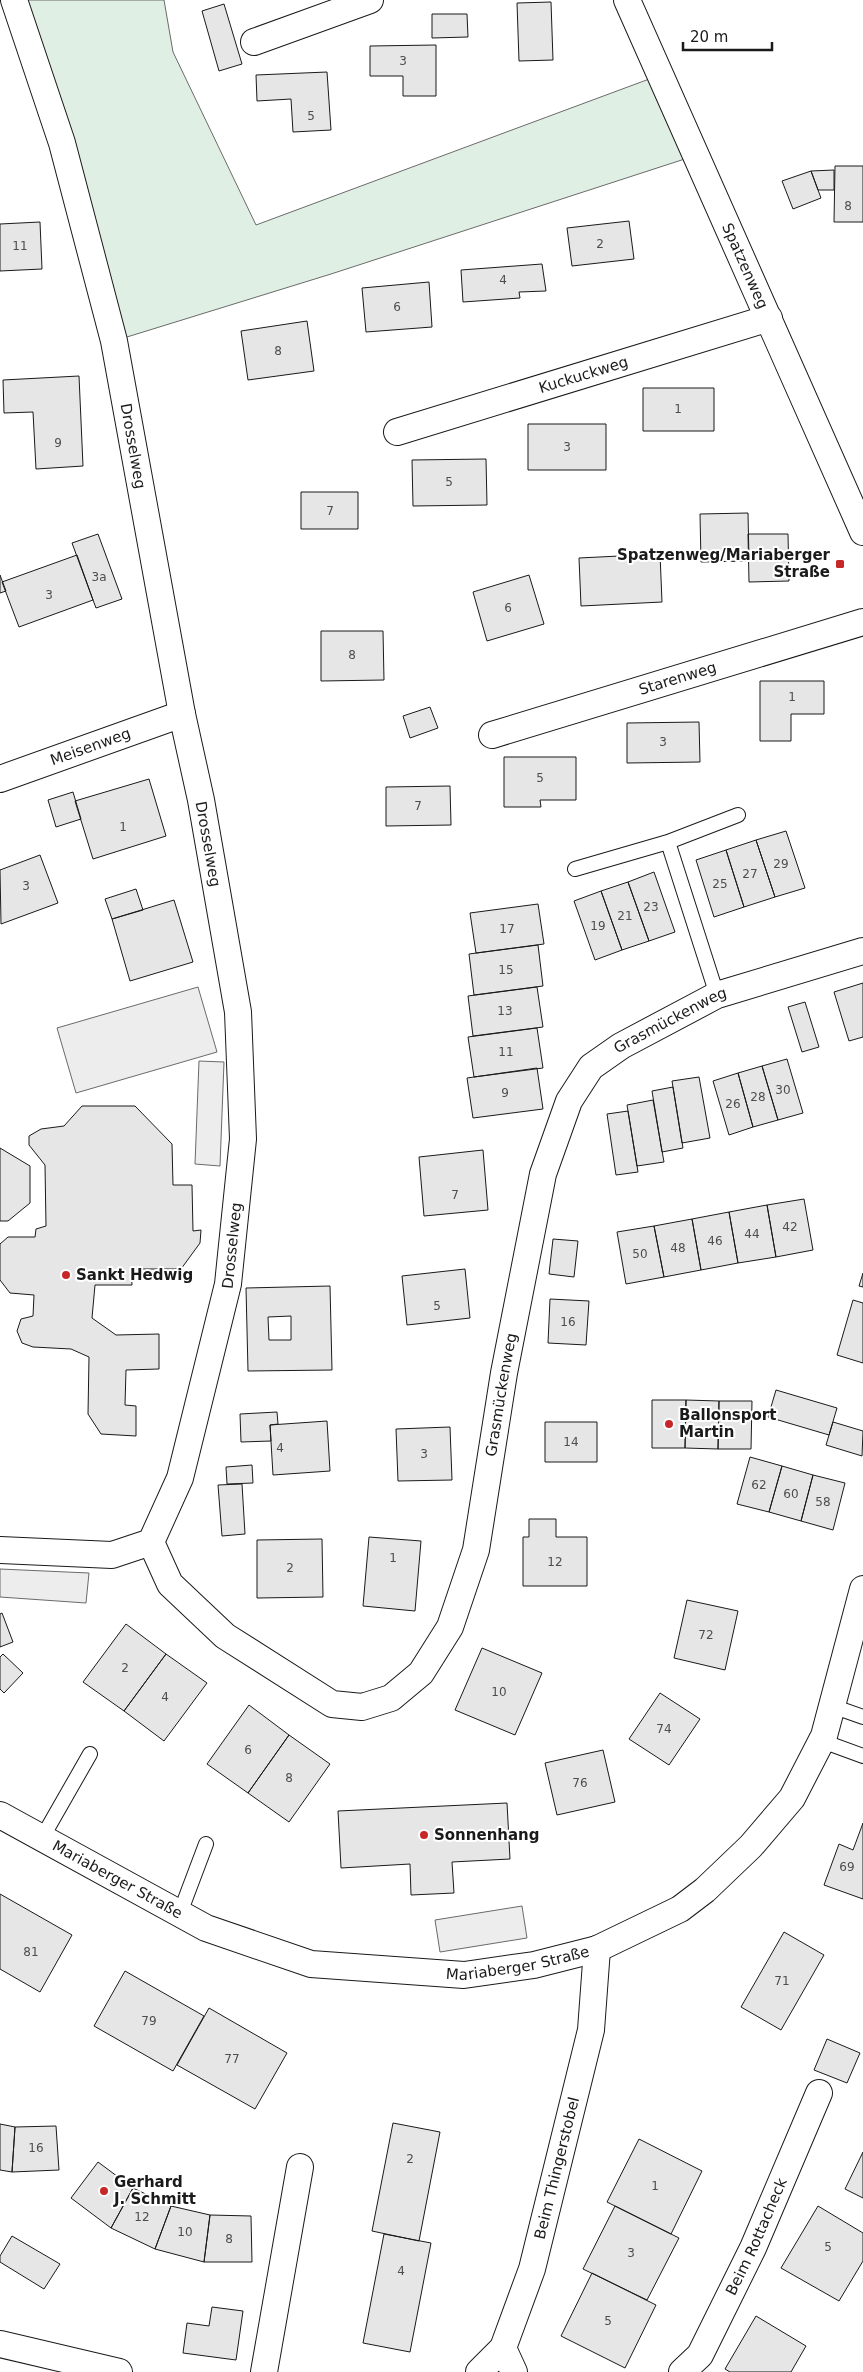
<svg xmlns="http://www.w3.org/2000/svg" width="863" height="2372" font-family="'DejaVu Sans',sans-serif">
<rect width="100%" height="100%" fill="#fff"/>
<!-- green -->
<path fill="#e0efe3" stroke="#6a6a6a" d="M14 0H164L173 52 256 225 660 75 697 155 331 274 114 341Z"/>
<!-- parking -->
<path fill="#ededed" stroke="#6a6a6a" d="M198 987 217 1052 76 1093 57 1028Z
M199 1061 224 1062 220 1166 195 1164Z
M0 1569 89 1573 86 1603 0 1597Z
M522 1906 527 1938 440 1952 435 1920Z"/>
<!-- building -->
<path fill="#e6e6e6" stroke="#1a1a1a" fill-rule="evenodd" d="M551 2 553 60 519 61 517 3Z
M224 4 242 64 219 71 202 11Z
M432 14H467L468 37 432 38Z
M436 45V96H403V76H370V46Z
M327 72 331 130 293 132 291 99 257 101 256 75Z
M835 166H863V222H834Z
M834 170V190H818L811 171Z
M811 171 821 198 793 209 782 181Z
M629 221 634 259 572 266 567 228Z
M40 222 42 269 0 271V224Z
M542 264 546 291 519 292 520 298 463 302 461 270Z
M429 282 432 327 366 332 362 288Z
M307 321 314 371 248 380 241 331Z
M79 376 83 466 36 469 33 412 4 413 3 380Z
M643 388H714V431H643Z
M528 424H606V470H528Z
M486 459 487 505 413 506 412 460Z
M301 492H358V529H301Z
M748 513 749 561 701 562 700 514Z
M98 534 122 599 96 608 72 543Z
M748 534H788L789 581 749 582Z
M660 554 662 602 581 606 579 558Z
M77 555 93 600 19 627 2 582Z
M0 575 6 591 0 593Z
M529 575 544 624 487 641 473 592Z
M321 631H383L384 680 321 681Z
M760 681H824V714H791V741H760Z
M430 707 438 728 410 738 403 716Z
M699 722 700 762 627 763V723Z
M504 757H576V800H540L541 807H504Z
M149 779 166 836 93 859 75 801Z
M450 786 451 825 386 826V787Z
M73 792 81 819 56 827 48 800Z
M786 831 805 888 775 897 756 840Z
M756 840 775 897 744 907 726 850Z
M726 850 744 907 714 917 696 860Z
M40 855 58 903 1 924 0 870Z
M654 872 675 932 649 941 628 882Z
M628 882 649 941 622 950 601 891Z
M136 889 143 910 112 919 105 899Z
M601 891 622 950 595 960 574 901Z
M174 900 193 962 130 981 112 919Z
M538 904 544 944 476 953 470 913Z
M538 945 543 986 474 995 469 954Z
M863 983V1037L849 1041 834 992Z
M537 987 543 1027 473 1036 468 996Z
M805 1002 819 1047 802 1052 788 1007Z
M537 1028 543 1068 474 1077 468 1037Z
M787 1059 803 1113 778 1120 762 1066Z
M762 1066 778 1120 753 1127 738 1073Z
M537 1068 543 1109 473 1118 467 1078Z
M738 1073 753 1127 729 1135 713 1081Z
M699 1077 710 1138 682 1143 672 1081Z
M673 1087 683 1148 662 1152 652 1091Z
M653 1100 664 1162 637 1166 627 1105Z
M82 1106H135L172 1144 173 1185H192L193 1231 201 1230 200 1243 181 1269H131L132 1285H95L92 1318 116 1335 159 1334V1369L126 1370 125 1405 136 1406V1436L101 1434 88 1414 89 1357 71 1349 33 1347 22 1343 17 1331 21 1319 33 1316 34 1295 10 1293 0 1280V1244L8 1237H35L36 1229 46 1226 45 1165 29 1145V1136L41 1129 64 1126Z
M628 1111 638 1172 616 1175 607 1114Z
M0 1148 30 1166V1203L8 1221H0Z
M483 1150 488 1210 424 1216 419 1157Z
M804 1199 813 1250 776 1257 767 1205Z
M767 1205 776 1257 738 1263 729 1212Z
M729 1212 738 1263 701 1270 692 1219Z
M692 1219 701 1270 664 1277 654 1226Z
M654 1226 664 1277 626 1284 617 1232Z
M553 1239 578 1241 574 1277 549 1274Z
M465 1269 470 1318 407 1325 402 1276Z
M863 1273V1287L859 1286Z
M330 1286 332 1370 248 1371 246 1288ZM291 1316V1340H269L268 1317Z
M550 1299 589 1301 586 1345 548 1343Z
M853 1300 863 1303V1363L837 1355Z
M776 1390 837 1408 829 1435 768 1417Z
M652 1400H686L685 1448H652Z
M686 1400 719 1401 718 1449 685 1448Z
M719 1401H752L751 1449H718Z
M277 1412 278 1424 270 1425 271 1441 241 1442 240 1414Z
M327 1421 330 1471 273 1475 270 1425Z
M545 1422H597V1462H545Z
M833 1422 863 1431 862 1456 826 1445Z
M450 1427 452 1480 398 1481 396 1429Z
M750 1457 782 1466 769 1512 737 1504Z
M252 1465 253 1483 227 1484 226 1467Z
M782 1466 813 1475 801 1521 769 1512Z
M813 1475 845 1483 833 1530 801 1521Z
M242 1484 245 1534 222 1536 218 1485Z
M529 1519H556V1537H587V1586H523V1537H529Z
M369 1537 421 1541 415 1611 363 1606Z
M322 1539 323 1597 257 1598V1540Z
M687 1600 738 1611 725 1670 674 1658Z
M2 1613 13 1642 0 1647V1614Z
M126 1624 166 1654 124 1711 83 1682Z
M482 1648 542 1673 515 1735 455 1710Z
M3 1654 23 1673 4 1693 0 1689V1657Z
M166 1654 207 1683 164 1741 124 1711Z
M660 1693 700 1719 669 1765 629 1739Z
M249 1705 289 1735 248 1793 207 1764Z
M289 1735 330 1764 289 1822 248 1793Z
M603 1750 615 1802 557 1815 545 1763Z
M507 1803 510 1859 452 1862 454 1893 411 1895 410 1864 341 1868 338 1811Z
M863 1823V1899L824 1885 839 1844 853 1850Z
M0 1894 72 1935 40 1992 0 1969Z
M784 1932 824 1955 781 2030 741 2007Z
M125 1971 204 2016 173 2071 94 2026Z
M209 2008 287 2053 255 2109 177 2065Z
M827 2039 860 2053 847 2083 814 2070Z
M393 2123 440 2132 419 2241 372 2231Z
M0 2124 15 2127 12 2172 0 2170Z
M56 2126 59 2170 12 2172 15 2127Z
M639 2139 702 2171 671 2234 607 2202Z
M863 2152V2198L845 2189Z
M98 2162 133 2188 111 2228 71 2198Z
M133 2188 171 2206 155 2249 111 2228Z
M171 2206 210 2215 204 2262 155 2249Z
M615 2206 679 2238 647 2300 583 2269Z
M818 2206 863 2233V2261L839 2301 781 2268Z
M210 2215 251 2216 252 2262H204Z
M384 2234 431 2243 410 2352 363 2343Z
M12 2236 60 2264 44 2289 0 2262V2256Z
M592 2273 656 2305 625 2368 561 2336Z
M212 2307 243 2311 236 2360 183 2353 187 2323 209 2326Z
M756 2316 806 2346 791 2372H730L725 2369Z"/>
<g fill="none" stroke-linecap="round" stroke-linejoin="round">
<defs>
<path id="lane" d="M668 842 717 995
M575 869 668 842 738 815
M832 1706 863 1717
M822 1741 863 1756
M42 1838 90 1754
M180 1913 206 1844"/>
<g id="street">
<path id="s1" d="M627 0 863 532"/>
<path d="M254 42 370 0"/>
<path id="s2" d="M397 432 769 318"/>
<path id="s3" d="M492 735 863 622"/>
<path id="s4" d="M0 779 182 714"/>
<path id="s5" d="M151 1542 170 1584 225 1636 332 1704 362 1707 391 1698 421 1673 450 1627 476 1550 504 1373 543 1174 569 1101 591 1067 621 1046 717 995 863 951"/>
<path id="s6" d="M0 1550 112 1555 151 1542 180 1478 228 1284 243 1139 238 1012 201 800 182 714 114 341 62 143 14 0"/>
<path id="s7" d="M0 1815 206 1928 311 1964 464 1975 534 1965 597 1949 680 1909 705 1890 751 1846 792 1798 824 1736 863 1589"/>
<path d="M0 2344 119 2372"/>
<path d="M503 2348 514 2372"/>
<path d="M264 2372 300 2167"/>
<path id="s8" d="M479 2372 503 2348 532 2269 591 2030 597 1949"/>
<path id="s9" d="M682 2372 700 2355 753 2248 819 2093"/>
</g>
</defs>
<!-- lane casing -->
<use href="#lane" stroke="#1a1a1a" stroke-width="16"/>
<!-- street casing -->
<use href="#street" stroke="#1a1a1a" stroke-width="28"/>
<!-- lane -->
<use href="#lane" stroke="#fff" stroke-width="14"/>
<!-- street -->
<use href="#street" stroke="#fff" stroke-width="26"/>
</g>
<!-- markers -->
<g fill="#c62828" stroke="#fff" stroke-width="2">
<rect x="835" y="559" width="10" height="10" rx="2.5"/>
<circle cx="66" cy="1275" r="5"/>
<circle cx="669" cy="1424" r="5"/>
<circle cx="424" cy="1835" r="5"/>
<circle cx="104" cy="2191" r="5"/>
</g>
<g text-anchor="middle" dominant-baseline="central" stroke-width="4" stroke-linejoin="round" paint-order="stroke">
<!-- number labels -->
<g font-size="12" fill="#4d4d4d">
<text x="403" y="61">3</text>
<text x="311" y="116">5</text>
<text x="848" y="206">8</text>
<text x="600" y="244">2</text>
<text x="20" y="246">11</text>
<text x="503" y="280">4</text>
<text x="397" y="307">6</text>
<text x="278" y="351">8</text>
<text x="678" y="409">1</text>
<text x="58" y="443">9</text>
<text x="567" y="447">3</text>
<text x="449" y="482">5</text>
<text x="330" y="511">7</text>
<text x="99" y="577">3a</text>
<text x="49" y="595">3</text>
<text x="508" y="608">6</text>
<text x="352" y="655">8</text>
<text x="792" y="697">1</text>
<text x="663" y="742">3</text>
<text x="540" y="778">5</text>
<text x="418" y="806">7</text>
<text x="123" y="827">1</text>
<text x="781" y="864">29</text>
<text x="750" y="874">27</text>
<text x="720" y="884">25</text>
<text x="26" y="886">3</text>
<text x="651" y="907">23</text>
<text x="625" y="916">21</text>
<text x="598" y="926">19</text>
<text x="507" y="929">17</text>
<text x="506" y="970">15</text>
<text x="505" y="1011">13</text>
<text x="506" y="1052">11</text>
<text x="783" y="1090">30</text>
<text x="505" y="1093">9</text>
<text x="758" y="1097">28</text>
<text x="733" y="1104">26</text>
<text x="455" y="1195">7</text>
<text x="790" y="1227">42</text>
<text x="752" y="1234">44</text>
<text x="715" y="1241">46</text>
<text x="678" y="1248">48</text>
<text x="640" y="1254">50</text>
<text x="437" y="1306">5</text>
<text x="568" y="1322">16</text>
<text x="571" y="1442">14</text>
<text x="280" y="1448">4</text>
<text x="424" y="1454">3</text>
<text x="759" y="1485">62</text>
<text x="791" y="1494">60</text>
<text x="823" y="1502">58</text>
<text x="393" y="1558">1</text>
<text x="555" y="1562">12</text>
<text x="290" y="1568">2</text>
<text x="706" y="1635">72</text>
<text x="125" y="1668">2</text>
<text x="499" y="1692">10</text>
<text x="165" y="1697">4</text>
<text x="664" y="1729">74</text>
<text x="248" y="1750">6</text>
<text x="289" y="1778">8</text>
<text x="580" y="1783">76</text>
<text x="847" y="1867">69</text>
<text x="31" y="1952">81</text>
<text x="782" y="1981">71</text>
<text x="149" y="2021">79</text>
<text x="232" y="2059">77</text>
<text x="36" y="2148">16</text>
<text x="410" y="2159">2</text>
<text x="655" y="2186">1</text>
<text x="142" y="2217">12</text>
<text x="185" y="2232">10</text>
<text x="229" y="2239">8</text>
<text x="828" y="2247">5</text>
<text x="631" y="2253">3</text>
<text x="401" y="2271">4</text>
<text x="608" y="2321">5</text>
</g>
<!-- street labels -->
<g font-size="15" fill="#1a1a1a" stroke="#fff">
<text stroke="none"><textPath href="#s1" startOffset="291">Spatzenweg</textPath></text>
<text stroke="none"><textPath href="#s2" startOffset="195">Kuckuckweg</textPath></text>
<text transform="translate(133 446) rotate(80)">Drosselweg</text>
<text stroke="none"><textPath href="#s3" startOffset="194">Starenweg</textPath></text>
<text stroke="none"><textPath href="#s4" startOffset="96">Meisenweg</textPath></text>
<text transform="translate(208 844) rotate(80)">Drosselweg</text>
<text stroke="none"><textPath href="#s5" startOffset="1076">Grasmückenweg</textPath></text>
<text stroke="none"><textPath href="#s6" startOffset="462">Drosselweg</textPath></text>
<text stroke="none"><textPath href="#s5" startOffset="641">Grasmückenweg</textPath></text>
<text stroke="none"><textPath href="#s7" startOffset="134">Mariaberger Straße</textPath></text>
<text stroke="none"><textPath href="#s7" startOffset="554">Mariaberger Straße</textPath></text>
<text stroke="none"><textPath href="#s8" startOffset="222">Beim Thingerstobel</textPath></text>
<text stroke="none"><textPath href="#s9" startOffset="156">Beim Rottacheck</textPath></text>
</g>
<!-- poi labels -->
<g font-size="15" font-weight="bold" fill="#1a1a1a" stroke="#fff" text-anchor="start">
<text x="830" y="555" text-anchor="end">Spatzenweg/Mariaberger<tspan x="830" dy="17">Straße</tspan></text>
<text x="76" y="1275">Sankt Hedwig</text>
<text x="679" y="1415">Ballonsport<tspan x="679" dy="17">Martin</tspan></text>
<text x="434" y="1835">Sonnenhang</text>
<text x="114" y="2182">Gerhard<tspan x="114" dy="17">J. Schmitt</tspan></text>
</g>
</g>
<!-- scale -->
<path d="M683 42v8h89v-8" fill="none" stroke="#1a1a1a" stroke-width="2.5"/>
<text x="690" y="42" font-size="15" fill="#1a1a1a" stroke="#ffffff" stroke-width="4" paint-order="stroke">20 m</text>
</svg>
